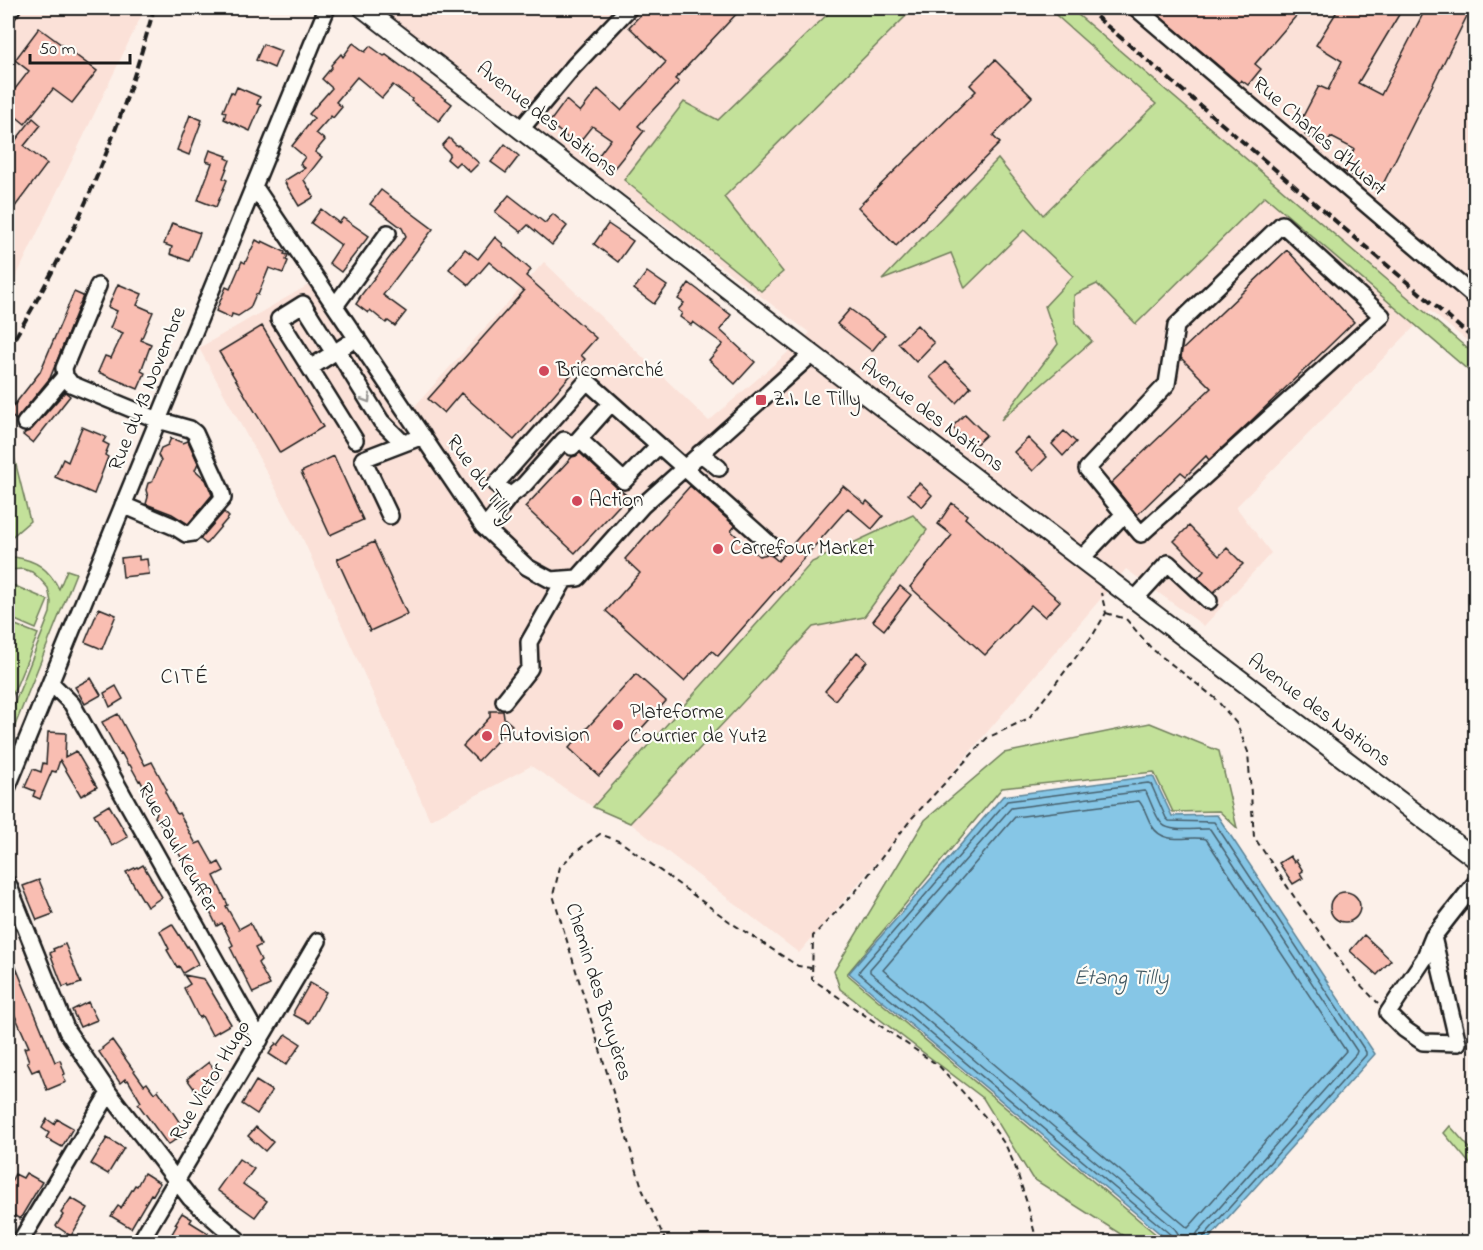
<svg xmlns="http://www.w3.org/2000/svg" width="1483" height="1250" font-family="'Indie Flower',sans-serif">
<rect width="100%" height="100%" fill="#fcf0e9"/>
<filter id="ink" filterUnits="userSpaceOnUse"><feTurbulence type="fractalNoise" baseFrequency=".0167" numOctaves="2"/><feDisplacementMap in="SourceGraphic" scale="12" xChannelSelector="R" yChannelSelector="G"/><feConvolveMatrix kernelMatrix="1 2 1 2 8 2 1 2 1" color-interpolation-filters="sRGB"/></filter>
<g filter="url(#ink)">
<!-- built -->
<path fill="#fbe1d8" d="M8 8H145L8 294Z
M374 8H1475V347L1430 311 1236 507 1271 553 1204 626 1126 569 799 953 630 823 813 627 864 617 927 530 913 516 812 562 593 807 531 766 430 820 302 537 199 348 317 280 406 416 544 262 709 421 810 333Z"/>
<!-- green -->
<path fill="#c3e19a" stroke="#707e5b" stroke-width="1.5" d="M834 8H914L724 197 783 272 761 291 624 180 684 102 718 120Z
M1048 8H1070L1475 355V376L1265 196 1136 324 1097 284 1074 295 1075 323 1092 341 1001 420 1058 344 1045 306 1073 276 1024 230 965 288 951 253 882 280 998 159 1043 215 1156 104Z
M8 433 30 521 8 540Z
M913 515 927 530 864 617 813 627 630 823 593 807 812 562Z
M14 557C36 560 49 569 59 589L67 570 76 573 8 743V720L50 613 51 602 48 588 39 578 32 572 23 569 8 570V558Z
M8 583 48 600 36 629 8 617Z
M8 622 38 634 8 706Z
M1150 723 1219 751 1237 828 1219 811 1173 812 1154 772 1002 788 847 974 1165 1242H1133L1032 1178 983 1098 840 989 834 971 925 820 1004 753Z
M1450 1126 1475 1154V1170L1444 1133Z"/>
<!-- water -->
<path fill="#86c6e6" stroke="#5c8295" stroke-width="1.5" d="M1153 776 1172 816 1217 815 1375 1054 1206 1242H1170L849 973 1003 796Z"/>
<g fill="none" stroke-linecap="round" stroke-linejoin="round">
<!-- shore -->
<path stroke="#46606d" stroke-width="1.5" d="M1139 801C1145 808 1147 818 1152 826 1164 846 1188 835 1206 839L1346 1051 1188 1228 883 970 1015 817Z
M1173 1242V1239L1171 1235 859 973 860 970 1007 801 1148 783 1151 784 1166 818 1169 821 1214 822 1366 1052V1055L1204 1236 1202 1242
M1181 1242 1179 1235 1175 1229 870 972V969L1011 808 1144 791 1146 792C1151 802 1155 816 1162 824 1170 833 1198 828 1210 829L1357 1051 1356 1054 1198 1232 1195 1237V1242"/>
</g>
<!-- building -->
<path fill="#f9beb2" stroke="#1c1c1c" stroke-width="1.5" d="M647 8H742L675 79 679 82 638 126 644 131 611 172 596 159 611 139 592 126 577 145 549 123 566 100 580 112 598 89 621 110 666 62 629 27Z
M1150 8H1303L1255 64 1261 69 1248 85 1241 80 1239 83Z
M1339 8H1403L1358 83 1381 95 1426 8H1471L1380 190 1343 171 1354 149 1331 137 1326 146 1305 135 1310 127 1300 122 1319 86 1328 90 1342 61 1316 45Z
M39 28 97 71 72 103 53 89 25 124 8 110V98L29 71 15 60Z
M353 43 365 52 370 46 384 56 386 55 452 104 439 121 411 101 412 99 393 85 382 98 357 77 336 102 342 107 333 118 331 116 316 133 325 140 315 152 322 157 304 180 314 197 299 206 284 181 305 168 300 164 305 157 292 146 314 118 309 114 332 88 322 79 332 67 331 65 341 54 343 57Z
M263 44 281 51 274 68 256 60Z
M995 60 1032 97 993 136 1000 143 896 246 858 207 976 91 970 85Z
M237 87 260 97 257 104 261 105 250 131 224 119 226 112 223 111 231 92 234 94Z
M190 115 202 120 189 155 177 150Z
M33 118 41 125 24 146 47 164 8 216V150Z
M449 138 457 146 458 145 479 163 470 172 459 162 455 166 447 159 450 154 442 146Z
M505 144 519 156 506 173 491 162Z
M210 150 227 156 226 158 230 160 223 178 227 180 216 207 198 200 212 163 206 161Z
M381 190 433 229 383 295 406 312 395 326 388 321 386 323 370 310 368 313 356 304 360 298H359L406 236 402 228 370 204Z
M509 195 545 223 553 214 567 226 552 245 528 225 521 232 495 212Z
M321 209 339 223 343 218 369 236 341 272 329 263 341 245 311 223Z
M172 223 200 233 189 261 170 254 172 247 164 244Z
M608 224 633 241 618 262 594 244Z
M495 237 503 244 502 245 531 270 526 276 596 338 581 355 585 359 514 440 461 393 444 413 428 399 524 291 489 262 469 285 449 269 465 249 478 259Z
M256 240 261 243 262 241 285 252 284 254 288 255 286 260 288 261 283 273 269 268 258 295 256 294 250 308 238 316 232 314 231 318 216 311 226 287 230 289 242 261 245 263Z
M1287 250 1354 322 1251 421 1209 460 1206 456 1186 476 1181 472 1137 515 1111 483 1211 388 1181 358 1182 350Z
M647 272 667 286 654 304 634 289Z
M689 283 731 315 720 330 755 362 735 384 709 360 723 344 693 322 691 325 680 317 682 313 678 310 684 303 678 299Z
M118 284 142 294 137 305 153 312 141 340 151 344 141 371 145 373 138 389 98 372 105 356 111 358 123 333 110 328 117 311 108 307Z
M74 292 83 296 50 378 16 420 8 413 40 372Z
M850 309 885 335 872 351 837 324Z
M917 325 934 343 916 362 898 343Z
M262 326 323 427 280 453 219 352Z
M945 362 971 387 956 403 930 377Z
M65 392 70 396 33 443 23 435 26 432 32 429Z
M965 414 986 435 973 447 952 427Z
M82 427 106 437 103 442 109 445 105 455 108 457 94 494 55 477 63 459 68 462Z
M1064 431 1076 442 1063 456 1052 444Z
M171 438 183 443 188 441 198 463 195 470 206 480 212 495 188 524 172 514 146 504 148 497 146 490 148 483 152 482 161 461 158 455 161 448 168 445Z
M1028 438 1047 457 1033 471 1014 452Z
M580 453 617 488 628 496 575 553 525 507 572 457 576 456Z
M334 456 363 520 330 535 301 472Z
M919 483 932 495 922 507 908 494Z
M690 486 735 526 731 531 745 544 759 556 768 554 772 556 778 561 843 486 865 504 867 501 883 516 872 529 848 508 718 656 712 651 684 681 606 611 640 573 625 559Z
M952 503 967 515 965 518 1060 601 1045 617 1031 605 985 655 910 587 952 535 938 524Z
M224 512 229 517 206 544 200 539Z
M1189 526 1219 556 1227 548 1243 564 1214 592 1198 578 1204 571 1174 541Z
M374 542 407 614 370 631 337 559Z
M139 556V560L147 559 149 574 123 577 121 558Z
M900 586 911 595 884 630 873 621Z
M99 608 116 615 102 649 85 642Z
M857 652 867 661 835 700 825 691Z
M636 674 666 701 599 776 569 748Z
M91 678 101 695 85 704 75 687Z
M116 686 123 699 110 707 104 693Z
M490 711H503L504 718 512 725 478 761 463 746 490 717Z
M118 714 145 765 152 762 167 790 165 792 177 814 179 813 196 844 201 842 214 865 219 862 224 871 214 876 228 905 226 906 239 929 250 923 261 945 255 948 261 960 258 963 270 985 253 993 230 947 233 945 222 923 217 926 204 900 206 899 196 881 194 882 165 827 164 828 155 817 157 812 140 780 139 781 130 765H128L122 754 120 755 102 722Z
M48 732 66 733 65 757 76 751 97 787 81 796 60 760 56 772 52 771 40 799 33 796 35 791 25 787 33 769 41 772 43 763 46 764Z
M109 805 128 837 112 846 94 814Z
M1290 856 1294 862 1296 860 1303 871 1300 873 1303 878 1293 884 1279 863Z
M143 865 162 897 147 907 126 872 137 867 138 868Z
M39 880 53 914 37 920 23 886Z
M1330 907a15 15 0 1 1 30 0a15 15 0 1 1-30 0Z
M172 924 187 947 188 946 198 964 183 973 179 966 177 967 167 950 169 949 160 931Z
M1364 935 1391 960 1377 975 1350 951Z
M65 944 81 983 69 987 68 985 63 987 50 953 54 951 53 949Z
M8 948 55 1062 60 1060 65 1074 63 1075 66 1082 47 1090 39 1069 32 1072 27 1062 29 1061 24 1048 29 1047 12 1009 13 1008 8 994Z
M184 975 204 979 231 1024 212 1035 202 1016 199 1018 184 988 190 984Z
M310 983 326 992 309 1023 294 1015V1011Z
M88 1002 97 1020 80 1027 72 1010Z
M286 1034 301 1044 286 1065 269 1054 276 1043 278 1045Z
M112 1040 144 1085 147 1083 154 1093 158 1090 186 1132 168 1145 138 1104 141 1102 128 1080 126 1081 125 1079 120 1083 99 1052 103 1049 102 1048Z
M209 1062 220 1077 198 1094 187 1079Z
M256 1081 272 1091 257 1114 242 1104Z
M47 1119 54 1124 57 1119 73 1128 62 1147 46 1138 49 1133 42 1128Z
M256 1127 273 1142 265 1151 248 1136Z
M107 1138 124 1148 108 1174 91 1164Z
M239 1159 254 1169 243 1184 267 1201 255 1217 217 1190Z
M26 1173 42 1182 20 1219 8 1212V1187L15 1174 23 1178Z
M144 1173 160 1183 153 1195 151 1194 131 1228 111 1216 118 1206 121 1208 135 1185 137 1186Z
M71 1198 88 1208 71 1236 56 1226 63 1215 61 1213Z
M182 1213 192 1219 190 1222 208 1233 202 1242H175L169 1239 177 1225 175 1224Z"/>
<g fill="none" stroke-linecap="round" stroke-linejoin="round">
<defs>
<path id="minor" d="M1136 8 1476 298
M8 13 12 8
M521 129 574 66 629 8
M254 186 483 526 527 567 551 580 578 578 642 506 812 354
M98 286 64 368 65 376 71 384 158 420 190 429 195 433 221 490 223 498 193 533 186 534 175 527 123 505
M335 306 388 233
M337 350 381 421 403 443
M310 368 279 319 303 304 334 353
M25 423 65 376
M579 439 611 403
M355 440 310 368 357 338
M700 453 719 468
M510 496 524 485 564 440 572 447 579 439 624 481 658 446
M390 516 363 459 423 436
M485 528 510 496 496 484 587 381 772 546
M1081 559 1124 514 1141 534 1382 316 1282 224 1176 326 1167 384 1087 469 1124 514
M1135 599 1168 563 1209 601
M51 683 72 704 260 1040
M504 701 530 668 529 642 565 579
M8 786 327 8
M8 884 67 1031 109 1093 190 1198 238 1240 237 1242
M1433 937 1458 1043 1423 1042 1404 1029 1388 1013 1424 959 1433 937 1476 882
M20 1242 109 1093
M140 1242 318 941"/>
<path id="major" d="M363 8 812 354 1476 859"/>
</defs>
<!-- minor casing -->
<use href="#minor" stroke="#1c1c1c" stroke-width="20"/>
<!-- major casing -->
<use href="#major" stroke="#1c1c1c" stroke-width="22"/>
<!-- path -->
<path stroke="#1c1c1c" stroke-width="2" stroke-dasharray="6 4.5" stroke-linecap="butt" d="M1106 613 1126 619 1152 649 1215 698 1237 724 1248 752 1254 837 1297 901 1348 972 1378 1003
M666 1242 643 1191 553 895 560 867 574 853 600 834 621 842 733 924 798 966 811 968
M1037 1242 1027 1203 1015 1166 1006 1146 988 1120 939 1066 812 979 813 936 856 891 912 818 987 738 1029 718 1093 635 1106 613 1101 593"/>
<!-- minor -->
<use href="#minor" stroke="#fdfcf7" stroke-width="15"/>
<!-- major -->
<use href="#major" stroke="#fdfcf7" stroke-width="18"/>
<!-- rail -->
<path stroke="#1c1c1c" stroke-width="4" stroke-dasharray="9 4.5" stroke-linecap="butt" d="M1086 8 1476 341
M8 349C74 243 122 128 154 8"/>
</g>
<!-- one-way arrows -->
<defs><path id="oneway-chevron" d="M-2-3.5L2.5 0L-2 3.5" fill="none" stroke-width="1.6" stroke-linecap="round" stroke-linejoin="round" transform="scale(1.5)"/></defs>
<use stroke="#989794" href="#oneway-chevron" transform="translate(367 399) rotate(58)"/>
</g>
<!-- markers -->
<g fill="#d1495b" stroke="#fdfcf7" stroke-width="2">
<circle cx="544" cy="371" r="6"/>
<rect x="755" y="394" width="12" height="12" rx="3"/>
<circle cx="577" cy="501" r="6"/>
<circle cx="718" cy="549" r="6"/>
<circle cx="618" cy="725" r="6"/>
<circle cx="487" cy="736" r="6"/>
</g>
<g text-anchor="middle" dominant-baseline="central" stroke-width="4.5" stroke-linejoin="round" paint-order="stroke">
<!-- street labels -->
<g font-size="21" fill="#1c1c1c" stroke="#fdfcf7">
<text transform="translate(547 120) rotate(38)">Avenue des Nations</text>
<text transform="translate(1319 137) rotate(41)">Rue Charles d’Huart</text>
<text transform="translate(148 389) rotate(-68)">Rue du 13 Novembre</text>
<text transform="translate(932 416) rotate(37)">Avenue des Nations</text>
<text transform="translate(480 479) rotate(54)">Rue du Tilly</text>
<text transform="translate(1319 711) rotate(37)">Avenue des Nations</text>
<text transform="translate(177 848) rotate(61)">Rue Paul Keuffer</text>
<text transform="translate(598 992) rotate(73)">Chemin des Bruyères</text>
<text transform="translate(211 1081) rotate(-59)">Rue Victor Hugo</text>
</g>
<!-- poi labels -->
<g font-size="21" fill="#1c1c1c" stroke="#fdfcf7" text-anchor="start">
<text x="556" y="371">Bricomarché</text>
<text x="773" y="400">Z.I. Le Tilly</text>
<text x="589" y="501">Action</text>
<text x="730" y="549">Carrefour Market</text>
<text x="630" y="713">Plateforme<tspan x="630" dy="24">Courrier de Yutz</tspan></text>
<text x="499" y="736">Autovision</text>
</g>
<!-- neighbourhood labels -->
<g font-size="22" letter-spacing="1.5" fill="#1c1c1c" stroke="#fdfcf7">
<text x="185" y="678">CITÉ</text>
</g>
<!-- water labels -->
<g font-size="22" font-style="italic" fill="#415863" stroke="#fdfcf7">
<text x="1121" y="979">Étang Tilly</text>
</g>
</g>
<!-- margin -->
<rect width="1483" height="1250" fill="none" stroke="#fdfcf7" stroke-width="30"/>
<rect x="15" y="15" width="1453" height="1220" fill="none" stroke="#1c1c1c" stroke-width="2" filter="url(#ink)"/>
<!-- scale -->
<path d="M30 54v9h100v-9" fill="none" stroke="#1c1c1c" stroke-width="3"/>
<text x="39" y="54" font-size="18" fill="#1c1c1c" stroke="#fdfcf7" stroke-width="4.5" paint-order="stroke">50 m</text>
</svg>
